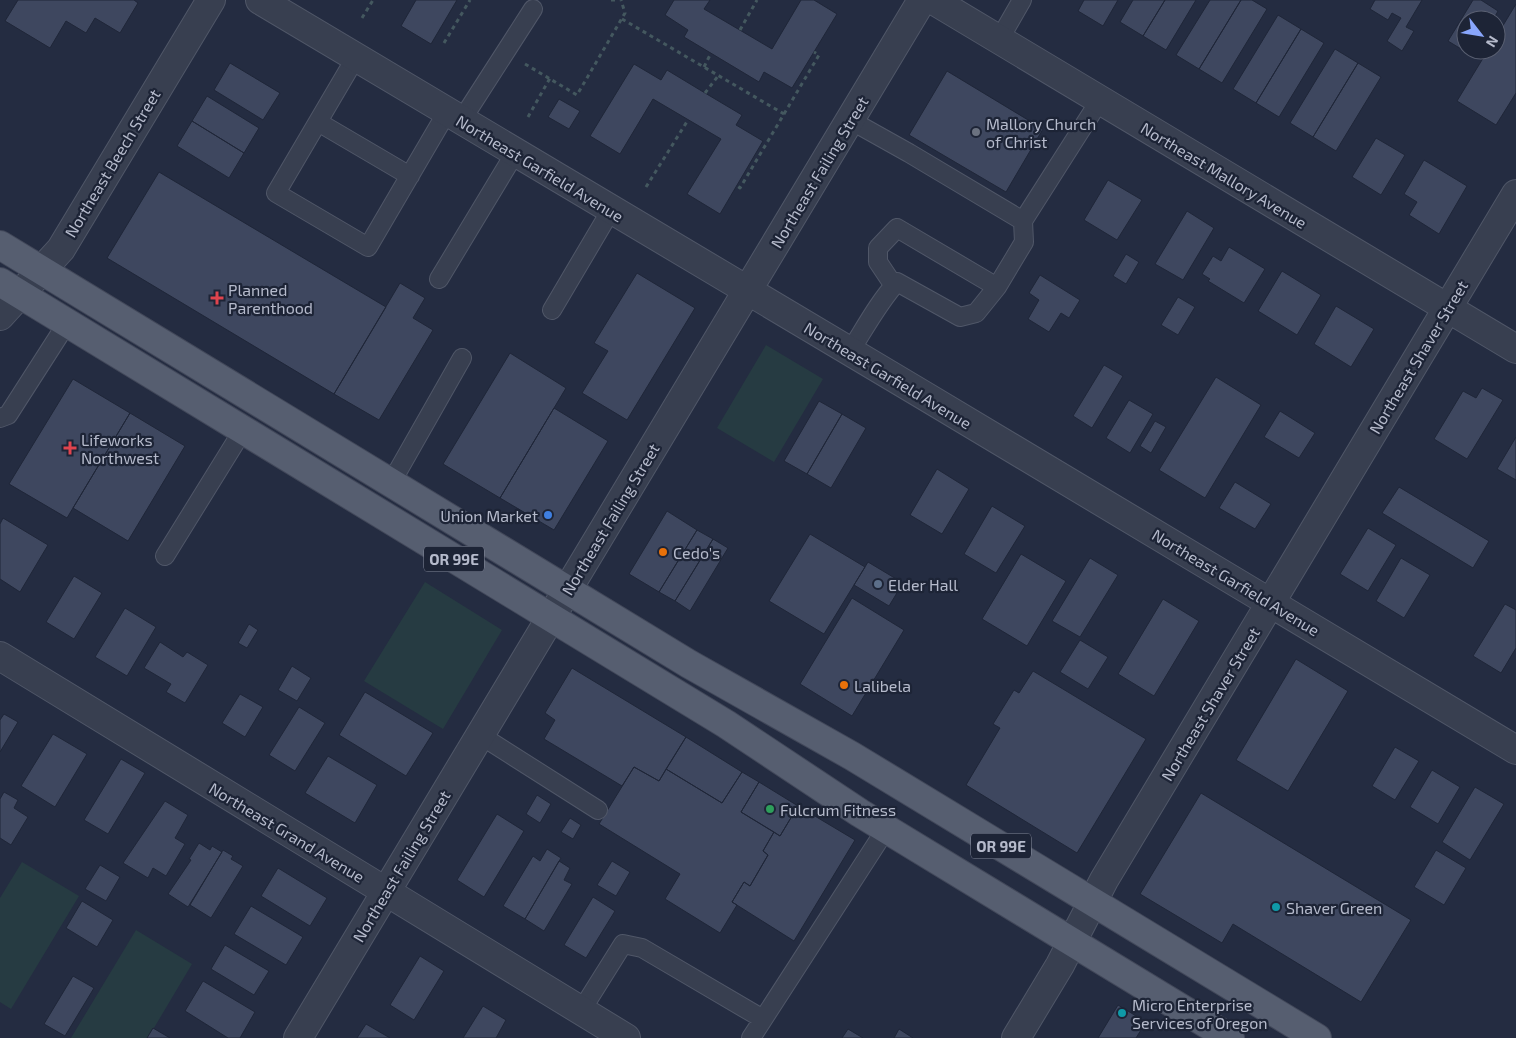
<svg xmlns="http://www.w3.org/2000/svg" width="1516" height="1038" font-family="'Exo 2',sans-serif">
<rect width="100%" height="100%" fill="#242c41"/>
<!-- green -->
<path fill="#263b42" d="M766 345 823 379 774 462 717 428Z
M425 582 502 630 443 729 364 681Z
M22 862 79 896 11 1009 0 1002V898Z
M136 930 192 964 148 1038H71Z"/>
<!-- building -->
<path fill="#3e475f" stroke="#1f2638" d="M18 0H134L138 3 120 33 95 18 86 33 66 21 50 48 5 21Z
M416 0H457L431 44 401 26Z
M674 0H710L704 9 772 49 801 0H814L837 14 792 88 764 72 759 82 684 37 688 30 665 15Z
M1084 0H1118L1103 26 1078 11Z
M1133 0H1165L1143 36 1120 22Z
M1165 0H1196L1166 50 1143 36Z
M1210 0H1241L1199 69 1176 55Z
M1241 0H1252L1267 9 1222 83 1199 69Z
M1375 0H1422L1406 27 1414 31 1402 51 1387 41 1401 18 1392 13 1388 20 1370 9Z
M1473 0H1481L1498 11 1493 20H1466V50H1475L1471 55 1448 41Z
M1516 4V93L1496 125 1457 101 1488 50H1496V37Z
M1278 15 1301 29 1256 103 1233 89Z
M1301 29 1324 43 1279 117 1256 103Z
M1335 49 1358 63 1313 137 1290 123Z
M230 63 280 93 263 120 214 90Z
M1358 63 1381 77 1336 151 1313 137Z
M634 64 661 80 667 70 705 93 742 115 736 125 763 141 720 214 687 194 721 139 653 99 620 154 590 136Z
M947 71 1043 129 1006 192 909 135Z
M207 96 259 128 244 153 192 121Z
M559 99 580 111 569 129 548 117Z
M192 121 244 153 229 178 177 146Z
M1376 138 1405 155 1381 195 1352 177Z
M1424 160 1467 186 1439 234 1409 215 1417 202 1404 194Z
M159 172 386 307 334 394 107 258Z
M1108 180 1142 200 1117 240 1084 220Z
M1187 211 1214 228 1183 280 1155 264Z
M1229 247 1265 269 1244 303 1208 281 1210 279 1202 274 1213 256 1221 261Z
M1126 254 1139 262 1126 284 1113 276Z
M1282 271 1321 295 1297 335 1258 311Z
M637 273 695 308 627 420 582 393 608 351 594 343Z
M1040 275 1080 300 1069 318 1061 313 1049 332 1028 319 1039 300 1029 293Z
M400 283 425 298 413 318 433 330 379 420 334 394Z
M1178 297 1195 307 1178 335 1161 325Z
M1336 306 1374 329 1351 367 1314 344Z
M510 353 566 388 500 498 443 464Z
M1104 365 1123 376 1092 428 1073 416Z
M1216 377 1261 405 1205 498 1159 470Z
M73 379 130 413 67 518 9 484Z
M1482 388 1503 400 1467 459 1434 439 1463 391 1476 398Z
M1129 400 1153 414 1130 453 1106 438Z
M819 401 842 414 807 474 784 461Z
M554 408 608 441 554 530 500 498Z
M1280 411 1315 433 1299 458 1264 437Z
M130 413 185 446 128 541 73 508Z
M842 414 866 428 831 488 807 474Z
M1155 421 1166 427 1151 453 1140 446Z
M1516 437V480L1497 469Z
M937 469 969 489 942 534 910 515Z
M1235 482 1271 504 1255 529 1219 508Z
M1399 487 1489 541 1473 568 1382 513Z
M992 506 1025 526 996 573 964 554Z
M667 511 697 530 659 592 629 574Z
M3 518 48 545 20 592 0 579V524Z
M1368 528 1396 545 1368 591 1340 574Z
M697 530 713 539 675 601 659 592Z
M810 534 865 567 824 634 769 601Z
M713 539 728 548 690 611 675 601Z
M1021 554 1066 581 1027 646 982 619Z
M1090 558 1118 575 1080 637 1052 621Z
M1401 558 1430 575 1404 618 1376 601Z
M868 562 903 583 889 606 854 585Z
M74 576 102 593 74 639 46 622Z
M852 598 904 630 852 716 800 684Z
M1163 599 1199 621 1154 696 1118 674Z
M1505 604 1516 610V648L1501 673 1473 656Z
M125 608 156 627 127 676 95 657Z
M249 624 258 630 247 648 238 643Z
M1080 640 1108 657 1088 689 1060 672Z
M160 642 183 657 187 652 208 665 185 703 166 692 171 684 144 668Z
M1296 659 1348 691 1288 791 1236 760Z
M292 666 311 678 297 701 278 690Z
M572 668 686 737 659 781 634 767 622 786 544 739 555 720 545 713Z
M1033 671 1146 739 1077 853 966 785 1000 728 993 724 1014 690 1019 693Z
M365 692 433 733 406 776 339 735Z
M240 694 263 707 245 737 222 723Z
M299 707 325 723 295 771 269 755Z
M4 714 18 722 0 752V720Z
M53 734 87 754 55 807 21 786Z
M686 737 742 772 722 803 666 769Z
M1395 747 1419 761 1395 800 1372 786Z
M328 756 377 785 355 823 305 793Z
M121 759 145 773 108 834 84 820Z
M634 767 659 781 666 769 722 803 742 772 759 782 741 812 774 832 763 851 768 855 750 886 744 882 732 902 737 905 720 933 665 899 680 874 599 824Z
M1432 770 1460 787 1438 824 1410 807Z
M759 782 798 806 780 836 741 812Z
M1475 787 1504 804 1470 860 1442 842Z
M4 792 18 800 14 808 28 817 11 845 0 838V799Z
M1201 793 1411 920 1361 1002 1233 924 1222 943 1140 894Z
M537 795 551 804 540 823 526 814Z
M165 801 188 815 175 838 185 844 166 876 153 868 148 878 123 863Z
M798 806 855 840 794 941 732 902 744 882 750 886 768 855 763 851 774 832 780 836Z
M497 814 524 831 484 897 457 880Z
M570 818 581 825 573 839 561 832Z
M199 843 210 850 212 846 222 852 188 907 168 894 191 860 189 859Z
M547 849 561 858 525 919 503 906 533 856 540 861Z
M223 850 233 856 231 859 243 866 211 918 190 905Z
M1436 850 1466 868 1444 905 1414 887Z
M559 861 570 868 564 880 572 884 544 931 525 919Z
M612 861 630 872 616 896 597 885Z
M100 865 120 877 106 901 85 889Z
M278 868 327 898 310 926 261 896Z
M593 897 615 911 586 958 564 945Z
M82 901 113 920 97 947 66 928Z
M251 906 303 937 286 965 234 934Z
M225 945 269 971 254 995 211 969Z
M420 956 444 971 414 1020 390 1005Z
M73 976 94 988 65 1036 44 1024Z
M203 981 255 1012 240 1038H228L185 1011Z
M1118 1005 1146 1022 1136 1038H1098Z
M483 1006 506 1020 496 1038H463Z
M366 1024 390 1038H357Z
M153 1028 170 1038H147Z
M848 1029 863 1038H842Z
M899 1029 913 1038H894Z"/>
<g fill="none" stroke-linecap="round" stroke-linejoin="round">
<defs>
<path id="lane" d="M999 40 1022 0
M356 57 276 193 368 247 447 112
M850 120 909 153 1023 221
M461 121 533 9
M318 122 410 176
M439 279 515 153
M997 287 1024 242 1023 221 1100 100
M552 310 611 210
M849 353C865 328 878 303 897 282L960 317 976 313 997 287 897 228 878 248V262L894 286
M0 418 8 415 67 323
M391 483 462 358
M165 556 243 430
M480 735 598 810
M581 1011 623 944 642 948 763 1019
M751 1038 886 829"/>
<path id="street" d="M260 0C678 250 1099 498 1516 750
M933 0 1516 349
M0 316 61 249 211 0
M0 656 626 1038
M298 1038 922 0
M1016 1038 1060 965 1104 880 1516 194"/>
<path id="primary" d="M0 245 689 664 852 756 1317 1038
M0 282 726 724 860 813 1230 1038"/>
</defs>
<!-- lane casing -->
<use href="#lane" stroke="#505768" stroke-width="20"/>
<!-- street casing -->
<use href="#street" stroke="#505768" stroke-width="30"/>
<!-- primary casing -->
<use href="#primary" stroke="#42485a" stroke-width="30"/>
<!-- path -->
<path stroke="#44585f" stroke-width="3" stroke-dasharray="4 4" stroke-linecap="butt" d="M611 0H615
M362 18 373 0
M622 19 784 114 740 188 737 186
M740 30 757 0
M444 43 470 0
M525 64 577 95 625 13 621 0
M704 67 711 53
M705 93 718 76
M784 114 819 55 814 52
M528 117 550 78
M646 187 688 120"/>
<!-- lane -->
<use href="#lane" stroke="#383f50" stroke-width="18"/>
<!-- street -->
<use href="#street" stroke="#383f50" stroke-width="28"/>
<!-- primary -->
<use href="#primary" stroke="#565e70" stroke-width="28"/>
</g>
<!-- markers -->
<circle fill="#6b7280" stroke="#1d2436" stroke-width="2" cx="976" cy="132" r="5"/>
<g fill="#e0444e" stroke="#1d2436" stroke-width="2">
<path d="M214.5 290.5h5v5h5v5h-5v5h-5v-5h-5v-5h5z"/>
<path d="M67.5 440.5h5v5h5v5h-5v5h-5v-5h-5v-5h5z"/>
</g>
<circle fill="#3f7fe0" stroke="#1d2436" stroke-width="2" cx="548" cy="515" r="5"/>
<g fill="#e8710a" stroke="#1d2436" stroke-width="2">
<circle cx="663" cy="552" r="5"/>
<circle cx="844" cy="685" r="5"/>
</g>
<circle fill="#5c6f8a" stroke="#1d2436" stroke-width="2" cx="878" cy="584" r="5"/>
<circle fill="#2e9e5b" stroke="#1d2436" stroke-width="2" cx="770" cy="809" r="5"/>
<g fill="#0f9aa8" stroke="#1d2436" stroke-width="2">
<circle cx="1276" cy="907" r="5"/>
<circle cx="1122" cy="1013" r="5"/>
</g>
<g text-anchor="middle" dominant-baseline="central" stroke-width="4.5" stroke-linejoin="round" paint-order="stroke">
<!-- shield labels -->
<g fill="#1d2436" stroke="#878d9e" stroke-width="1">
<rect x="424" y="546.5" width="60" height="25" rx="4"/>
<rect x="971" y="833.5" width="60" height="25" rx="4"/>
</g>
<g font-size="15" font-weight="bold" fill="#b5bacb">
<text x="454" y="559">OR 99E</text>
<text x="1001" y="846">OR 99E</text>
</g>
<!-- poi labels -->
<g font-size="16" fill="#b5bacb" stroke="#1d2436" text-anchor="start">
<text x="986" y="123">Mallory Church<tspan x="986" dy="18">of Christ</tspan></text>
<text x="228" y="289">Planned<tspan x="228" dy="18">Parenthood</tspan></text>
<text x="81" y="439">Lifeworks<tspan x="81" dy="18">Northwest</tspan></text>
<text x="538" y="515" text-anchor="end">Union Market</text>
<text x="673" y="552">Cedo's</text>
<text x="888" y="584">Elder Hall</text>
<text x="854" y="685">Lalibela</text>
<text x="780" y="809">Fulcrum Fitness</text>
<text x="1286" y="907">Shaver Green</text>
<text x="1132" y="1004">Micro Enterprise<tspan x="1132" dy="18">Services of Oregon</tspan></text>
</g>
<!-- street labels -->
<g font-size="16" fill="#b5bacb" stroke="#1d2436">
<text transform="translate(112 163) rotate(-59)">Northeast Beech Street</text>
<text transform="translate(540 168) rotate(31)">Northeast Garfield Avenue</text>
<text transform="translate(819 172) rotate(-59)">Northeast Failing Street</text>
<text transform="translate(1224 175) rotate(31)">Northeast Mallory Avenue</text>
<text transform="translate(1418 357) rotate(-59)">Northeast Shaver Street</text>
<text transform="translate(888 375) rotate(31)">Northeast Garfield Avenue</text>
<text transform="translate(610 519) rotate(-59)">Northeast Failing Street</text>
<text transform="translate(1236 582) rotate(31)">Northeast Garfield Avenue</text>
<text transform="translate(1210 704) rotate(-59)">Northeast Shaver Street</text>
<text transform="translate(287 832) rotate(31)">Northeast Grand Avenue</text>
<text transform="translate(401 866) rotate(-59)">Northeast Failing Street</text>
</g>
</g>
<!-- north arrow -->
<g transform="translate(1481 35) rotate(121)"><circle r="24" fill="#1d2436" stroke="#5a6072"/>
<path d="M0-4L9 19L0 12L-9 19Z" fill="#89a6fc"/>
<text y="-8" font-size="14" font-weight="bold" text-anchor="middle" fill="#b5bacb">N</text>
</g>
</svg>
